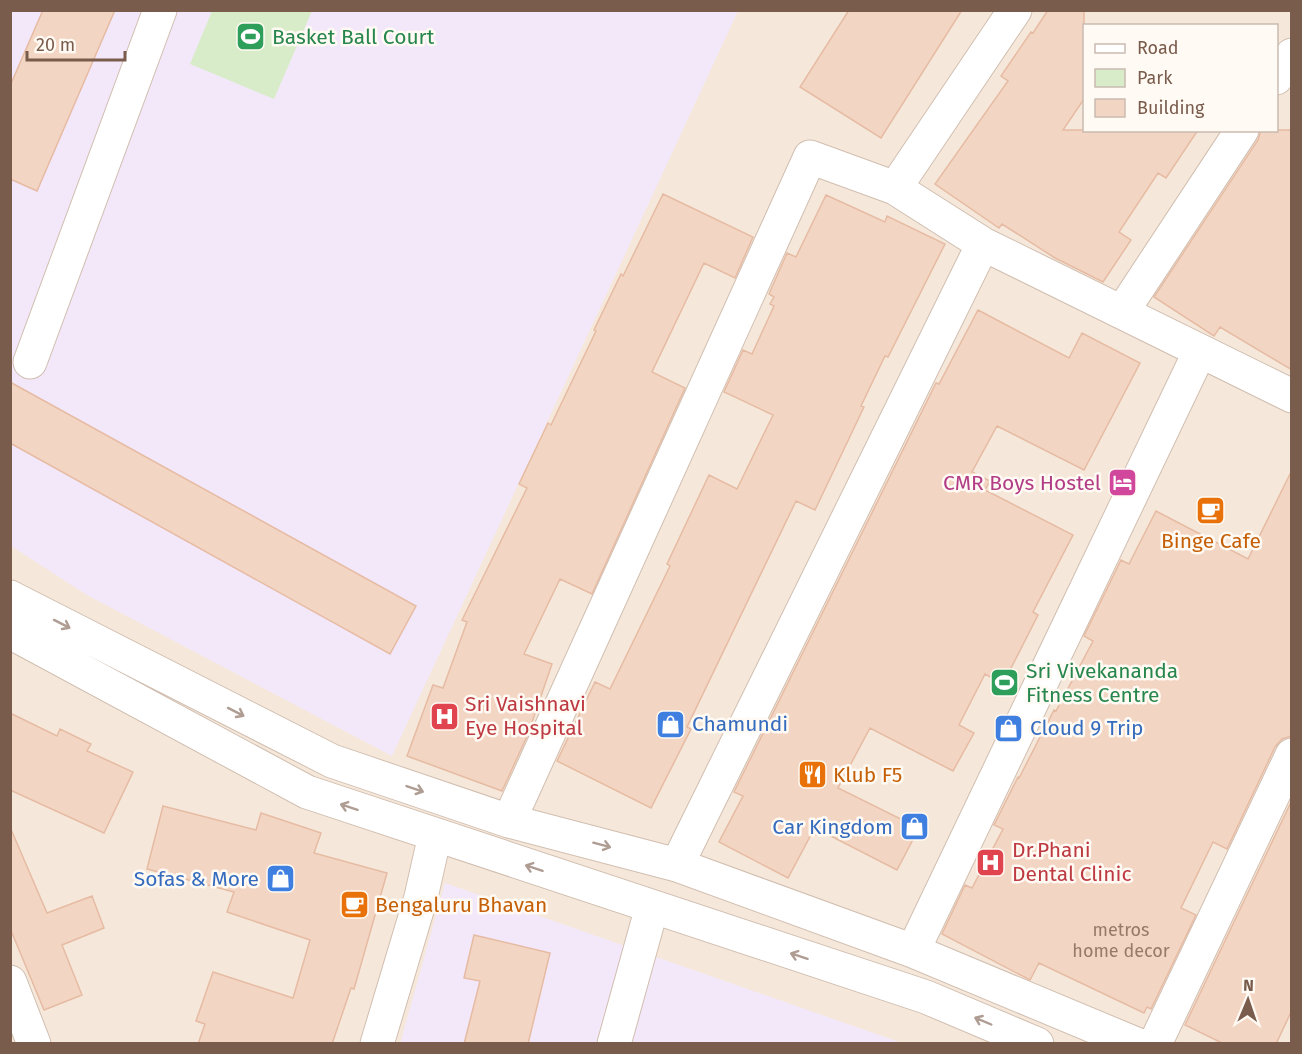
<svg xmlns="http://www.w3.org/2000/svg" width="1302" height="1054" font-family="'Fira Sans',sans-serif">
<rect width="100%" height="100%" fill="#fdf6ec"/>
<!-- residential -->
<path fill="#f5e8da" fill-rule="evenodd" d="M10 11H1291V1043H11ZM1084 26H1276V130H1084Z"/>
<!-- education -->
<path fill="#f3e8fa" d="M10 11H738L392 756 87 595 11 546Z
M445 883 902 1043 400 1044Z"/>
<!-- green -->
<path fill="#d8ecc9" d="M212 11H312L274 99 190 64Z"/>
<!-- building -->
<path fill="#f3d5c3" stroke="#e6bba3" stroke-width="1.5" d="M43 10H115L37 191 10 179V86Z
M849 10H962L881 138 800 87Z
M1048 10H1084V99L1063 130H1198L1166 178 1158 173 1119 232 1131 240 1103 282 1055 258 1002 224 999 228 935 184 1008 81 1001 76 1031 32 1033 33Z
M1261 130H1292V370L1220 327 1214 336 1154 297 1258 140Z
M663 194 753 237 735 278 704 263 652 372 685 388 592 594 560 579 524 654 552 664 528 734 502 791 407 756 433 685 443 688 467 622 462 620 527 488 519 484 548 423 551 425 596 331 594 330 621 274 623 276Z
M826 195 885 222 887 216 945 244 888 357 885 356 861 406 864 407 815 510 796 501 687 727 691 729 651 808 557 761 595 682 610 689 670 566 667 564 709 475 737 489 773 415 724 392 743 350 752 354 774 306 770 304 774 297 769 294 787 253 796 257Z
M978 310 1069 358 1082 333 1140 363 1084 470 997 426 972 472 990 481 985 490 1073 535 1033 612 1038 615 1003 684 985 674 959 725 974 733 953 771 870 728 838 788 919 828 897 870 819 830 816 835 812 833 788 878 719 842 743 796 734 792 936 383 939 384Z
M10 382 416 606 390 654 10 443Z
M1292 470V736L1282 739 1275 747 1227 849 1213 842 1181 908 1196 915 1151 1009 1147 1007 1144 1013 1039 963 1030 980 942 934 965 885 972 888 1003 829 994 825 1018 777 1019 778 1054 710 1056 711 1093 641 1084 636 1121 560 1129 564 1156 511 1248 559Z
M10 713 57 736 60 729 91 744 87 751 133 772 104 833 10 790Z
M1292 800V1010L1276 1044H1224L1185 1025Z
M163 806 256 830 261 813 321 833 314 853 387 873 354 989 351 988 332 1044H198L205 1024 196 1021 213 972 293 998 310 940 227 912 234 892 147 869Z
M10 827 47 913 92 896 104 928 62 945 82 995 44 1010 10 928Z
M474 935 550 953 528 1044H464L480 981 464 978Z"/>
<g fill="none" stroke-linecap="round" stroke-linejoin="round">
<defs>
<path id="minor" d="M1276 78 1292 55
M895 188 1015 10
M1122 312 1242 130
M30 362 160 10
M10 597 332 761 509 821 677 865 913 951 1136 1044
M10 632 307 792 926 997 1037 1044
M509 821 810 157 895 188 983 244 1292 396
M677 865 983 244
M913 951 1200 351
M10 982 34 1044
M377 1044 421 897 435 835
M614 1044 652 907
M1155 1044 1292 755"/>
</defs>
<!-- minor casing -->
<use href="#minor" stroke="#d1beb0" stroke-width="35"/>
<!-- minor -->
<use href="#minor" stroke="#fff" stroke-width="33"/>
</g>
<!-- one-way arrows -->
<defs><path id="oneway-shaft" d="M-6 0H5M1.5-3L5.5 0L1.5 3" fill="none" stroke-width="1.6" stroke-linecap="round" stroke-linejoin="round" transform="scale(1.5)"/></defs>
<g stroke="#af9d94">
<use href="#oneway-shaft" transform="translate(62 624) rotate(27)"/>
<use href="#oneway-shaft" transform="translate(236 712) rotate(27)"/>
<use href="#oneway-shaft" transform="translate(415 789) rotate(19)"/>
<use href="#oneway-shaft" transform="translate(349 807) rotate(-162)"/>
<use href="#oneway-shaft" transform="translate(602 845) rotate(15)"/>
<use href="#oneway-shaft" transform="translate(534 868) rotate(-162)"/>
<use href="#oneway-shaft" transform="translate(799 956) rotate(-162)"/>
<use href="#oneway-shaft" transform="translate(983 1021) rotate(-157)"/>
</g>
<!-- icons -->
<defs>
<symbol id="stadium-square" viewBox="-11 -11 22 22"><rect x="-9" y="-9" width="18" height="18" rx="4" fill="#2e9e5b" stroke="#fffaf3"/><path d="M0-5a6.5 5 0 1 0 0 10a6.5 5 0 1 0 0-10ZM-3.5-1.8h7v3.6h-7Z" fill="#fff"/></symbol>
<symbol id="hotel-square" viewBox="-11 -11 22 22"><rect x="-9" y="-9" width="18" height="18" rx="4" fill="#d1479c" stroke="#fffaf3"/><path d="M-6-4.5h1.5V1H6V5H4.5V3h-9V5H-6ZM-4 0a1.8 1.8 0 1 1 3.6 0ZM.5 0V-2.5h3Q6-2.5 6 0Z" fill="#fff"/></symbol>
<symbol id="cafe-square" viewBox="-11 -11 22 22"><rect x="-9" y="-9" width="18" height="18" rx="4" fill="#e8710a" stroke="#fffaf3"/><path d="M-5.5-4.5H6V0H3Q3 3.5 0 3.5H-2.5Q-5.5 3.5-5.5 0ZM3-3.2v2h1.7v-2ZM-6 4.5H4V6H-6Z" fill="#fff"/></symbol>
<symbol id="hospital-square" viewBox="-11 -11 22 22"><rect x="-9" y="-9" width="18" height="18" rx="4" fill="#e0444e" stroke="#fffaf3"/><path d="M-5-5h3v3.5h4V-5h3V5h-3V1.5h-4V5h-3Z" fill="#fff"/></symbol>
<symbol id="shop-square" viewBox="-11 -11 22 22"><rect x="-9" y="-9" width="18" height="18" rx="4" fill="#3f7fe0" stroke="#fffaf3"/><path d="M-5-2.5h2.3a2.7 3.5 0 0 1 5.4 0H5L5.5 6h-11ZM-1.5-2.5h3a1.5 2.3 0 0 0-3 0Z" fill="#fff"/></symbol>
<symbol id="restaurant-square" viewBox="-11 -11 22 22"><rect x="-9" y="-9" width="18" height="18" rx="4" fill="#e8710a" stroke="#fffaf3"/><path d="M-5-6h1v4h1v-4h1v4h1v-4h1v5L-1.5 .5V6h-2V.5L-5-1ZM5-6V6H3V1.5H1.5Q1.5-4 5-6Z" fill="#fff"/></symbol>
</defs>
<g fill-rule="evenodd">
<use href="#stadium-square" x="234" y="20" width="33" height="33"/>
<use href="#hotel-square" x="1106" y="466" width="33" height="33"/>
<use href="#cafe-square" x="1194" y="494" width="33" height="33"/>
<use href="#stadium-square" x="988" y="666" width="33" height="33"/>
<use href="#hospital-square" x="428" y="700" width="33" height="33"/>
<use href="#shop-square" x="654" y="708" width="33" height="33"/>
<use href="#shop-square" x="992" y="712" width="33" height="33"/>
<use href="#restaurant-square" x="796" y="758" width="33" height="33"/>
<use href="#shop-square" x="898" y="810" width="33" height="33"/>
<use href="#hospital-square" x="974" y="846" width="33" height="33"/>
<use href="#shop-square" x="264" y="862" width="33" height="33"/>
<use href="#cafe-square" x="338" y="888" width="33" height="33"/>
</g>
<g text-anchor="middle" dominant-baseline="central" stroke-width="5" stroke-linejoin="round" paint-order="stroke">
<!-- number labels -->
<g font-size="18" fill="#987a6a">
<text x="1121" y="930">metros<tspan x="1121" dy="21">home decor</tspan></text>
</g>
<!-- leisure labels -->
<g font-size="21" fill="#27864d" stroke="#fffaf3" text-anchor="start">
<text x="272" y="37">Basket Ball Court</text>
<text x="1026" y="671">Sri Vivekananda<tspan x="1026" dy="24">Fitness Centre</tspan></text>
</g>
<!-- hotel labels -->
<g font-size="21" fill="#b23c85" stroke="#fffaf3" text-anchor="end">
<text x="1101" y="483">CMR Boys Hostel</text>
</g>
<!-- food labels -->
<g font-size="21" fill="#c56008" stroke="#fffaf3" text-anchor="start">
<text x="1211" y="541" text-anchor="middle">Binge Cafe</text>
<text x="833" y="775">Klub F5</text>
<text x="375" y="905">Bengaluru Bhavan</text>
</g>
<!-- health labels -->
<g font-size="21" fill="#be3a42" stroke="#fffaf3" text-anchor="start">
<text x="465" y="704">Sri Vaishnavi<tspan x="465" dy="24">Eye Hospital</tspan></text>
<text x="1012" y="850">Dr.Phani<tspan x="1012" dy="24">Dental Clinic</tspan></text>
</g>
<!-- shop labels -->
<g font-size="21" fill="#366cbe" stroke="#fffaf3" text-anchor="start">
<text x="692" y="724">Chamundi</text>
<text x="1030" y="728">Cloud 9 Trip</text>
<text x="893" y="827" text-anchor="end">Car Kingdom</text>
<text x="259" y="879" text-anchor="end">Sofas &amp; More</text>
</g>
</g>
<!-- border -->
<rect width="1302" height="1054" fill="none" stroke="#7a5c4d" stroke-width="24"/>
<!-- legend -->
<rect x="1083" y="24" width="195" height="108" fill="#fffaf3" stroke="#cabbb1" stroke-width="1.5"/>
<rect x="1095" y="44" width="30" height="9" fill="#ffffff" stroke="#cabbb1" stroke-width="1.5"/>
<text x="1137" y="54" font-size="18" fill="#7a5c4d">Road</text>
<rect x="1095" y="69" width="30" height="18" fill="#d8ecc9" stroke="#cabbb1" stroke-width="1.5"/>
<text x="1137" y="84" font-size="18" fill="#7a5c4d">Park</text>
<rect x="1095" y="99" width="30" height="18" fill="#f3d5c3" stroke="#cabbb1" stroke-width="1.5"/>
<text x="1137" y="114" font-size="18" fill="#7a5c4d">Building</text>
<!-- north arrow -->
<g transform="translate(1248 1000) rotate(2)" stroke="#fffaf3" stroke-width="4.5" paint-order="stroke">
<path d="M0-4.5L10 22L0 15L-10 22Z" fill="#7a5c4d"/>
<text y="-9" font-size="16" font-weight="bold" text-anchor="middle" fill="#7a5c4d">N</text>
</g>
<!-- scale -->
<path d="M27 51v9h98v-9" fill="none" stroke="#7a5c4d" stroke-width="3"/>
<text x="36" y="51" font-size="18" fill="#7a5c4d" stroke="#fffaf3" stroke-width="4.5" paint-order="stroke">20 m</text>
</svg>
